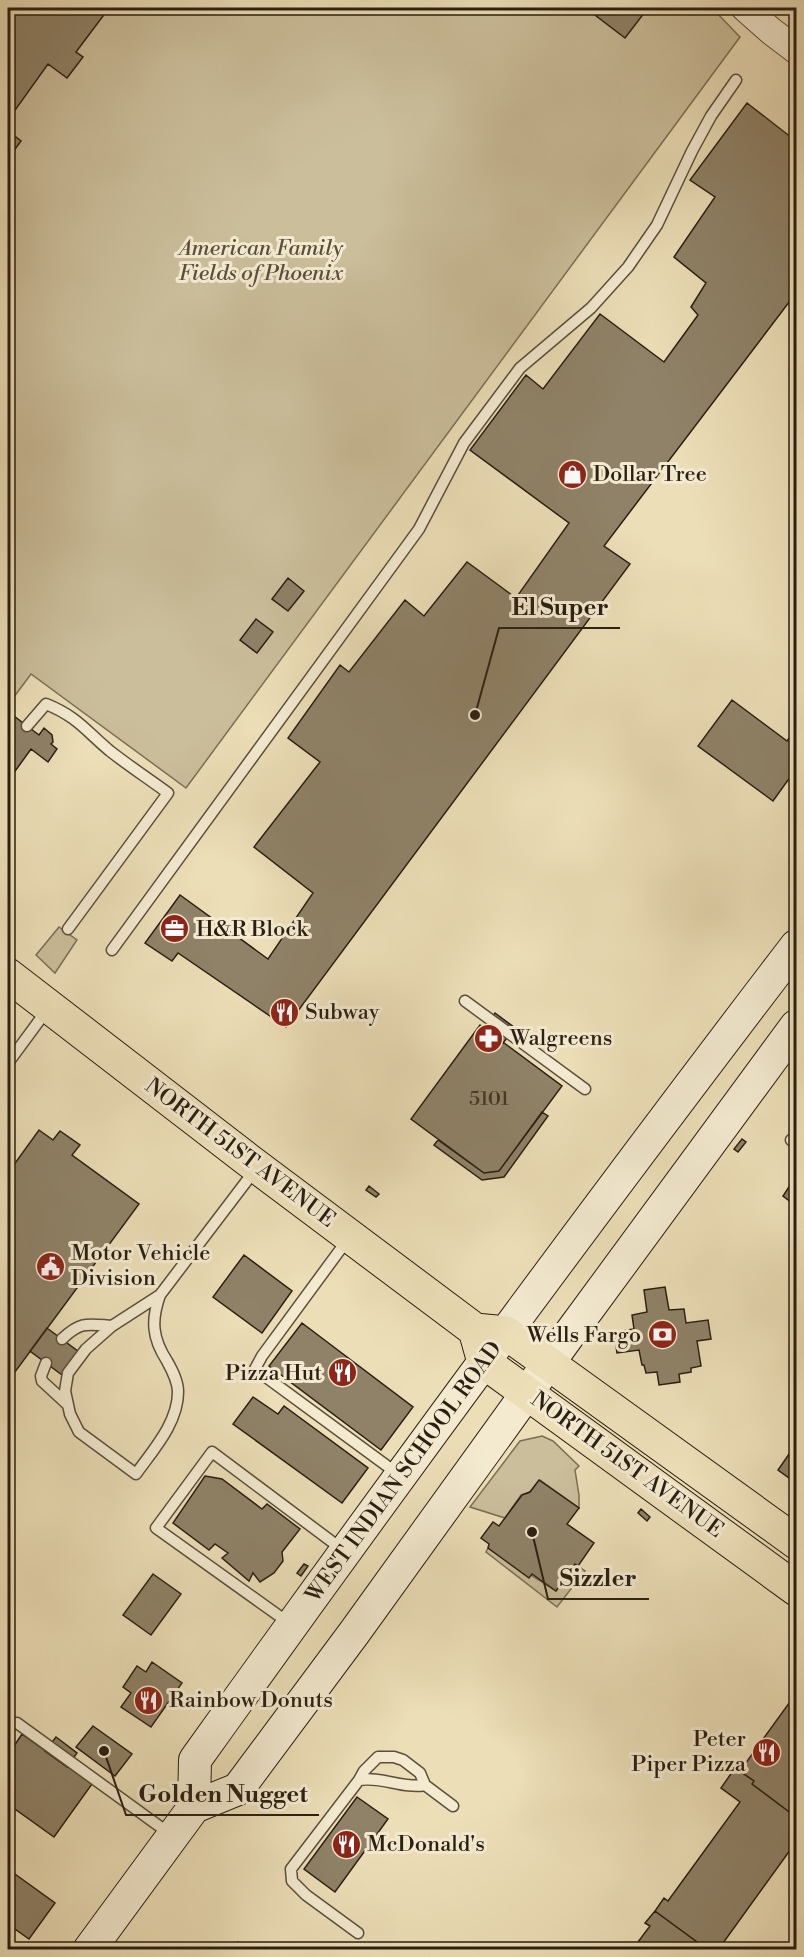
<svg xmlns="http://www.w3.org/2000/svg" width="804" height="1957" font-family="'Libre Bodoni',serif">
<rect width="100%" height="100%" fill="#ecdeb7"/>
<filter id="stains"><feTurbulence type="fractalNoise" baseFrequency=".00333" numOctaves="4"/><feColorMatrix values="0 0 0 0 .2 0 0 0 0 .09 0 0 0 0 .02 0 0 0 .5 -.17"/></filter>
<radialGradient id="worn" r=".72"><stop offset=".6" stop-color="#630" stop-opacity="0"/><stop offset="1" stop-color="#630" stop-opacity=".3"/></radialGradient>
<!-- green -->
<path fill="#cbbe9b" stroke="#7a6e56" stroke-width="1.5" d="M8 8H712L740 37 186 788 31 674 8 705Z
M59 927 77 940 55 973 36 955Z
M542 1436 553 1441 579 1466 575 1470 579 1495V1508L540 1480 530 1492 521 1495 505 1518 470 1507 520 1441Z
M488 1548 556 1591 575 1564 585 1571 557 1607 486 1552Z"/>
<!-- building -->
<path fill="#8f8268" stroke="#2a1f12" stroke-width="1.5" d="M8 8H109L76 52 83 57 67 78 48 64 8 120Z
M596 8H648L625 38 595 15 599 9Z
M747 103 796 141V293L604 546 630 564 286 1027 178 953 172 961 145 943 180 895 268 959 313 893 254 847 320 762 288 738 340 665 349 672 405 600 424 616 467 562 516 598 569 523 470 450 526 375 543 389 600 314 664 362 698 315 691 307 706 283 674 257 715 197 690 180Z
M8 131 21 141 8 159Z
M288 578 304 591 288 611 272 599Z
M256 619 273 632 257 653 240 640Z
M732 700 787 741 792 734 796 737V769L773 801 698 746Z
M10 713 39 735 44 728 52 735 53 742 51 744 57 749 48 762 31 749 8 781V717Z
M495 1013 515 1028 503 1043 483 1028Z
M480 1025 562 1086 499 1171 484 1173 411 1119Z
M542 1112 548 1116 504 1177 482 1180 434 1145 438 1140 484 1173 499 1171Z
M39 1130 53 1140 60 1131 80 1145 72 1155 139 1204 12 1376 8 1373V1173Z
M742 1139 746 1142 738 1152 734 1149Z
M796 1176V1206L783 1196Z
M369 1186 379 1194 376 1197 366 1190Z
M244 1255 292 1291 262 1333 213 1297Z
M665 1287 669 1310 684 1309 686 1323 708 1320 711 1339 697 1341 701 1366 691 1368V1372L679 1374 680 1382 659 1385 657 1372 646 1373 644 1365H642L639 1350 617 1353 614 1332 634 1329 632 1315 647 1312 644 1290Z
M302 1323 413 1407 381 1450 269 1366Z
M47 1328 79 1352 62 1375 30 1351Z
M253 1397 278 1414 284 1406 368 1468 342 1503 233 1424Z
M796 1444V1483L778 1470Z
M205 1476 222 1479 262 1509 267 1504 300 1529 282 1552 283 1561 274 1573 260 1582 253 1573 249 1581 222 1558 228 1553 215 1544 209 1550 173 1523Z
M539 1480 579 1508 567 1524 594 1543 578 1566 575 1564 556 1591 532 1574 529 1578 488 1548 489 1544 481 1538 493 1522 499 1526 522 1495 530 1492Z
M641 1509 650 1517 647 1521 638 1513Z
M304 1564 308 1566 301 1576 297 1573Z
M153 1574 181 1594 151 1635 123 1615Z
M152 1662 182 1683 151 1727 121 1707 131 1693 123 1687 137 1666 146 1672Z
M792 1699 796 1700V1817L752 1784 754 1781 740 1771Z
M93 1726 132 1754 115 1776 76 1747Z
M22 1734 92 1784 54 1837 8 1804V1755Z
M56 1737 77 1753 67 1767 45 1751Z
M735 1768 754 1781 752 1784 796 1817V1842L718 1950H708L655 1911 664 1898 668 1901 740 1802 721 1788Z
M357 1797 388 1819 335 1892 304 1869Z
M8 1869 55 1903 29 1939 8 1924Z
M655 1911 708 1950H632L650 1926 645 1923Z
M238 1942 249 1950H233Z"/>
<g fill="none" stroke-linecap="round" stroke-linejoin="round">
<defs>
<path id="service" d="M27 726 46 704C78 717 86 731 110 751 129 766 149 779 168 793L68 929
M112 950 419 529 464 443 520 368 591 308 628 267 657 225 692 151 711 116 736 80
M465 1001 585 1089
M8 1063 47 1010
M791 1140 796 1144
M348 1239 262 1356 255 1369 398 1474
M160 1295 112 1326 86 1349 68 1373 65 1391 70 1414 79 1432 136 1474C153 1450 178 1423 178 1392 178 1381 172 1370 167 1361 152 1338 151 1320 160 1295L255 1170
M62 1339C81 1321 87 1324 112 1326
M46 1363 41 1376 42 1381 68 1405
M289 1623 156 1528 212 1452 343 1550
M17 1723 170 1834
M359 1780C382 1776 403 1789 425 1785
M358 1933 306 1895 292 1881 291 1869 359 1780 364 1771 378 1757H394L403 1760 420 1773 425 1785 453 1806
M8 1946 12 1950"/>
<path id="tertiary" d="M745 8 771 31 796 50"/>
<path id="secondary" d="M194 1807 195 1760C391 1486 591 1214 796 946
M89 1950 194 1807 238 1789 354 1633 563 1343 796 1026"/>
<path id="primary" d="M8 975 248 1160 475 1330 506 1333 796 1542
M475 1330 484 1362 796 1589"/>
</defs>
<!-- service casing -->
<use href="#service" stroke="#5a4f3b" stroke-width="13"/>
<!-- tertiary casing -->
<use href="#tertiary" stroke="#5a4f3b" stroke-width="29"/>
<!-- secondary casing -->
<use href="#secondary" stroke="#2a1f12" stroke-width="34"/>
<!-- primary casing -->
<use href="#primary" stroke="#2a1f12" stroke-width="35"/>
<!-- service -->
<use href="#service" stroke="#f3ead0" stroke-width="10"/>
<!-- tertiary -->
<use href="#tertiary" stroke="#f3ead0" stroke-width="27"/>
<!-- secondary -->
<use href="#secondary" stroke="#f3ead0" stroke-width="32"/>
<!-- primary -->
<use href="#primary" stroke="#ecdeb7" stroke-width="33"/>
</g>
<!-- icons -->
<defs>
<symbol id="shop-disc" viewBox="-11 -11 22 22"><circle r="9.5" fill="#8f2418" stroke="#f3ead0"/><path d="M-5-2.5h2.3a2.7 3.5 0 0 1 5.4 0H5L5.5 6h-11ZM-1.5-2.5h3a1.5 2.3 0 0 0-3 0Z" fill="#fff"/></symbol>
<symbol id="office-disc" viewBox="-11 -11 22 22"><circle r="9.5" fill="#8f2418" stroke="#f3ead0"/><path d="M-6-3h4V-5.5h4V-3h4V5H-6ZM-1-4.5V-3h2v-1.5ZM-6 0V1H6V0Z" fill="#fff"/></symbol>
<symbol id="restaurant-disc" viewBox="-11 -11 22 22"><circle r="9.5" fill="#8f2418" stroke="#f3ead0"/><path d="M-5-6h1v4h1v-4h1v4h1v-4h1v5L-1.5 .5V6h-2V.5L-5-1ZM5-6V6H3V1.5H1.5Q1.5-4 5-6Z" fill="#fff"/></symbol>
<symbol id="pharmacy-disc" viewBox="-11 -11 22 22"><circle r="9.5" fill="#8f2418" stroke="#f3ead0"/><path d="M-2-6h4v4h4v4h-4v4h-4v-4h-4v-4h4Z" fill="#fff"/></symbol>
<symbol id="civic-disc" viewBox="-11 -11 22 22"><circle r="9.5" fill="#8f2418" stroke="#f3ead0"/><path d="M-.6-6.5H3V-4.5H.6V-3L4-1V1h2V6H-6V1h2V-1L-.6-3ZM-1.2 2.5V6h2.4V2.5Z" fill="#fff"/></symbol>
<symbol id="bank-disc" viewBox="-11 -11 22 22"><circle r="9.5" fill="#8f2418" stroke="#f3ead0"/><path d="M-6-4H6V4H-6ZM0-2.3a2.3 2.3 0 1 0 0 4.6a2.3 2.3 0 1 0 0-4.6Z" fill="#fff"/></symbol>
</defs>
<g fill-rule="evenodd">
<use href="#shop-disc" x="556" y="458" width="33" height="33"/>
<use href="#office-disc" x="158" y="912" width="33" height="33"/>
<use href="#restaurant-disc" x="268" y="996" width="33" height="33"/>
<use href="#pharmacy-disc" x="472" y="1022" width="33" height="33"/>
<use href="#civic-disc" x="34" y="1250" width="33" height="33"/>
<use href="#bank-disc" x="646" y="1318" width="33" height="33"/>
<use href="#restaurant-disc" x="326" y="1356" width="33" height="33"/>
<use href="#restaurant-disc" x="132" y="1684" width="33" height="33"/>
<use href="#restaurant-disc" x="750" y="1736" width="33" height="33"/>
<use href="#restaurant-disc" x="330" y="1828" width="33" height="33"/>
</g>
<g text-anchor="middle" dominant-baseline="central" stroke-width="6" stroke-linejoin="round" paint-order="stroke">
<!-- number labels -->
<g font-size="20" fill="#433828">
<text x="489" y="1099">5101</text>
</g>
<!-- park labels -->
<g font-size="22" font-style="italic" fill="#5a4f3b" stroke="#f3ead0">
<text x="261" y="248">American Family<tspan x="261" dy="25">Fields of Phoenix</tspan></text>
</g>
<!-- poi labels -->
<g font-size="22" fill="#2a1f12" stroke="#f3ead0" text-anchor="start">
<text x="593" y="474">Dollar Tree</text>
<text x="196" y="929">H&amp;R Block</text>
<text x="305" y="1012">Subway</text>
<text x="510" y="1038">Walgreens</text>
<text x="71" y="1253">Motor Vehicle<tspan x="71" dy="25">Division</tspan></text>
<text x="641" y="1335" text-anchor="end">Wells Fargo</text>
<text x="322" y="1373" text-anchor="end">Pizza Hut</text>
<text x="169" y="1700">Rainbow Donuts</text>
<text x="746" y="1739" text-anchor="end">Peter<tspan x="746" dy="25">Piper Pizza</tspan></text>
<text x="367" y="1844">McDonald's</text>
</g>
<!-- street labels -->
<g font-size="22" fill="#2a1f12" stroke="#f3ead0">
<text transform="translate(240 1153) rotate(37)">NORTH 51ST AVENUE</text>
<text transform="translate(627 1465) rotate(36)">NORTH 51ST AVENUE</text>
<text transform="translate(404 1472) rotate(-54)">WEST INDIAN SCHOOL ROAD</text>
</g>
</g>
<!-- callouts -->
<path fill="none" stroke="#2a1f12" stroke-width="2" d="M475 715L499 628H620M532 1532L548 1599H649M104 1751L126 1815H319"/>
<g fill="#2a1f12" stroke="#f3ead0" stroke-width="2">
<circle cx="475" cy="715" r="6"/>
<circle cx="532" cy="1532" r="6"/>
<circle cx="104" cy="1751" r="6"/>
</g>
<g font-size="24" text-anchor="middle" font-weight="bold" fill="#2a1f12" stroke="#f3ead0" stroke-width="6" stroke-linejoin="round" paint-order="stroke">
<text x="560" y="615">El Super</text>
<text x="598" y="1586">Sizzler</text>
<text x="223" y="1802">Golden Nugget</text>
</g>
<!-- margin -->
<rect width="804" height="1957" fill="none" stroke="#ecdeb7" stroke-width="30"/>
<rect x="9" y="9" width="786" height="1939" fill="none" stroke="#2a1f12" stroke-width="3"/>
<rect x="15" y="15" width="774" height="1927" fill="none" stroke="#2a1f12" stroke-width="1.5"/>
<rect width="100%" height="100%" filter="url(#stains)"/>
<rect width="100%" height="100%" fill="url(#worn)"/>
</svg>
